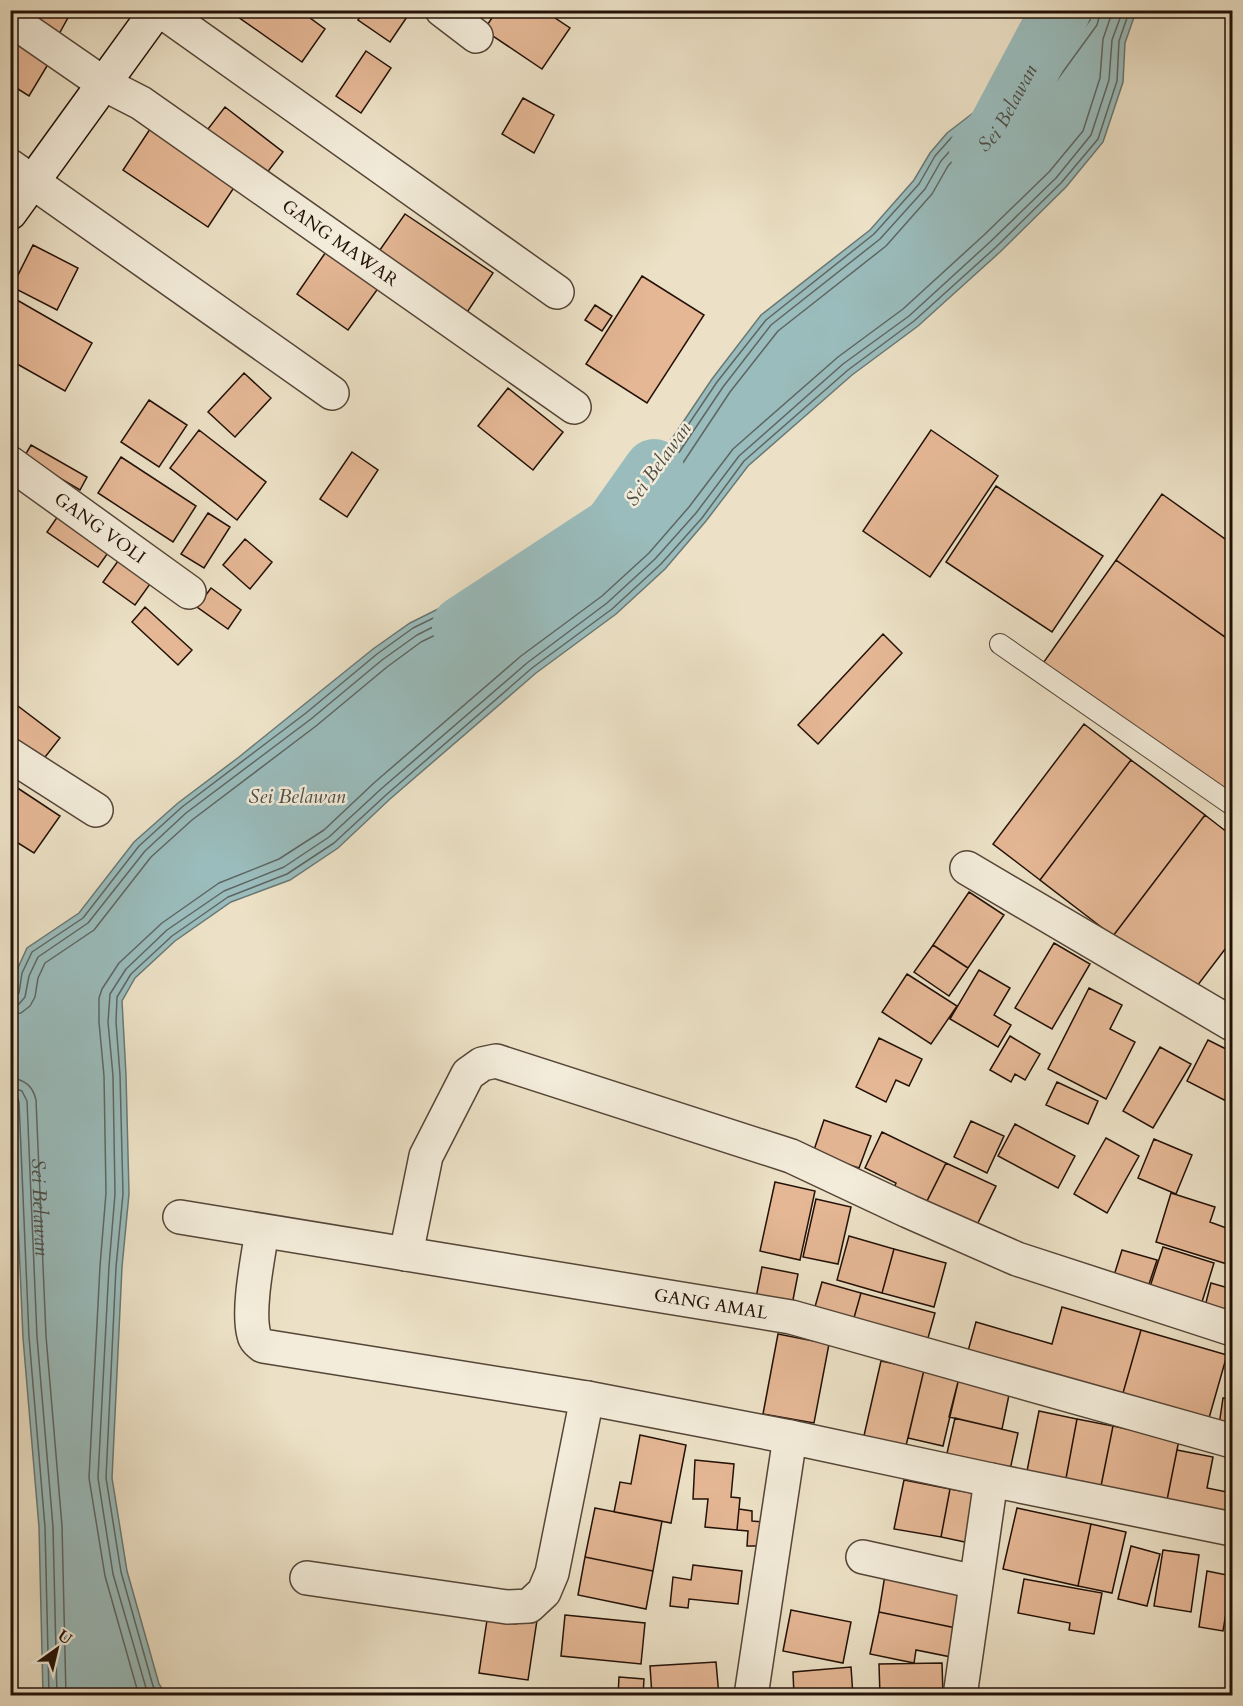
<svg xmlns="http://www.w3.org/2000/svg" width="1243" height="1706" font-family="Cardo,serif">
<rect width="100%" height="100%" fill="#ece1c6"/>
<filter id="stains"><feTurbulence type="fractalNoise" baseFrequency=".00333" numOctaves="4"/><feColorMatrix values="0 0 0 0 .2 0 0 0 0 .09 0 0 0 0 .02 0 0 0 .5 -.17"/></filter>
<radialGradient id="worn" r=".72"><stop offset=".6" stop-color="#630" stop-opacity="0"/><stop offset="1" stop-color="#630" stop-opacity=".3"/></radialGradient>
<!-- water -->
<path fill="#9abcbc" stroke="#6a7874" stroke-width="1.5" d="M1080 11H1144L1134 17 1125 43 1123 82 1103 142 1066 187 1000 252 918 326 852 375 748 466 706 521 665 569 616 614 536 673 390 799 338 848 290 880 231 902 175 941 135 978 122 1001 126 1075 129 1194 122 1267 112 1478 127 1571 159 1684 166 1695H43L39 1527 23 1338 10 1035 11 1010 16 972 27 948 79 913 134 842 178 803 239 757 373 649 410 623 454 601 550 576 589 550 636 492 712 379 761 315 870 230 914 180 930 153 947 133 977 110 1023 81 1042 64Z"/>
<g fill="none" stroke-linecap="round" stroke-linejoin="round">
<!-- shore -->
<g stroke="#5e6662" stroke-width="1.5">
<path d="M10 998 15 997 19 993 22 973 32 952 83 918 139 846 182 807 306 713 377 654 413 628 456 607 552 582 593 554 641 495 717 382 766 320 874 234 919 184 935 156 951 138 980 115 1026 86 1045 69 1083 16 1084 10"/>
<path d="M10 1005 19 1004 25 997 29 976 38 957 88 923 145 851 186 813 311 719 382 660 417 635 459 614 555 589 598 560 647 500 723 387 771 325 880 239 925 189 941 161 957 143 984 121 1030 92 1050 74 1090 20 1092 10"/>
<path d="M10 1014 21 1013 30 1006 35 997 38 978 45 963 94 930 151 857 192 820 316 726 387 667 421 642 462 622 558 597 604 567 655 505 730 392 778 331 886 246 932 194 948 166 963 149 990 128 1035 100 1057 80 1097 25 1101 10"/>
<path id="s1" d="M10 1078C24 1079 33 1086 36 1100L46 1336 62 1526 66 1696"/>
<path d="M10 1087 22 1091 27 1101 37 1337 53 1527 57 1696"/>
<path d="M10 1095 17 1096 19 1102 29 1337 45 1527 49 1696"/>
<path d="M139 1696 105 1576 89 1478 100 1266 106 1193 104 1076 99 1022V998L102 989 119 963 162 923 219 883 279 859 324 830 375 782 521 656 602 596 649 553 689 507 733 449 838 357 903 309 984 235 1049 172 1083 131 1100 78 1103 39 1113 10"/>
<path d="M150 1696 146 1688 113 1574 98 1478 109 1266 115 1194 113 1076 108 1022 110 994 126 969 167 930 224 891 284 867 329 837 381 789 527 663 607 603 655 559 696 513 739 456 843 364 909 316 990 242 1056 178 1091 135 1109 80 1112 40 1123 10"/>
<path d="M159 1696 153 1686 121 1572 106 1478 116 1267 123 1194 120 1075 116 1022 117 997 131 974 172 936 228 897 287 874 334 843 386 795 532 668 612 609 661 564 702 518 744 461 848 370 914 321 996 247 1061 183 1098 139 1117 81 1119 41 1128 15 1133 10"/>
</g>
<!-- river -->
<g stroke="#9abcbc" stroke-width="60">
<path id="s2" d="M979 150 996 132 1061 10"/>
<path d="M462 626 613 527 654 469"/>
</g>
</g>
<!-- building -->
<path fill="#e5b795" stroke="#231107" stroke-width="1.5" d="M16 10H63L70 14 59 34Z
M231 10H299L325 29 302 62 231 12Z
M364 10H410L411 11 390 42 358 20Z
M497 10H543L570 28 542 69 484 30Z
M10 31 53 56 29 96 10 84Z
M366 51 391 68 361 113 336 96Z
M523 98 554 115 534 153 502 134Z
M225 107 283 152 259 183 201 138Z
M152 126 237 183 208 227 123 170Z
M405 214 493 273 464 317 375 257Z
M33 245 78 268 57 310 12 287Z
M330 246 382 283 348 330 297 294Z
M642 276 704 315 647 403 586 364Z
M10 296 92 343 65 391 10 360Z
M595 305 612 316 602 331 585 320Z
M244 373 271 398 235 437 208 412Z
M508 388 563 432 533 470 478 426Z
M149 400 187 425 159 467 121 442Z
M199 430 266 482 237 520 170 468Z
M931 430 998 476 930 577 863 531Z
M31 445 87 477 80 490 24 457Z
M352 452 378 470 347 517 320 499Z
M121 457 196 506 173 542 98 493Z
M996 486 1103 556 1052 632 946 562Z
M1162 494 1232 544V642L1116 560Z
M208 513 230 527 204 568 181 554Z
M58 516 110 550 98 567 47 532Z
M245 539 272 562 250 589 223 565Z
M1116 560 1232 642V801L1041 666Z
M118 561 150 584 135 605 103 582Z
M211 588 241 610 228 629 197 607Z
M145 607 192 650 178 665 132 622Z
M883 634 902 653 818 744 798 725Z
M10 700 60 738 42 761 10 737Z
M1084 724 1131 760 1040 880 993 844Z
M1131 760 1205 815 1113 936 1040 880Z
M10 783 60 816 34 853 10 838Z
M1205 815 1232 836V940L1191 994 1113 936Z
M969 892 1004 915 968 968 933 945Z
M1054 943 1090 964 1052 1029 1015 1008Z
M933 945 968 968 949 996 914 972Z
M979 970 1010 988 994 1015 1011 1025 998 1047 950 1019Z
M907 974 957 1006 931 1044 882 1012Z
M1089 988 1122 1005 1110 1029 1135 1042 1106 1099 1048 1069Z
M1010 1036 1040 1054 1025 1080 1015 1074 1011 1082 990 1070Z
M879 1038 922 1059 909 1086 896 1080 886 1102 856 1087Z
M1208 1040 1232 1052V1104L1187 1081Z
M1160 1047 1191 1064 1153 1128 1123 1111Z
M1057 1082 1098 1101 1088 1124 1046 1105Z
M824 1120 871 1136 859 1168 813 1153Z
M971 1121 1004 1136 987 1173 954 1157Z
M1015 1124 1075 1156 1058 1188 998 1156Z
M882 1132 946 1163 921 1213 889 1199 896 1183 865 1168Z
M1106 1138 1139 1156 1107 1213 1074 1194Z
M1154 1139 1192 1155 1176 1194 1138 1178Z
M946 1163 996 1186 971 1237 921 1213Z
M775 1182 815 1191 800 1260 760 1251Z
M1171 1193 1215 1207 1210 1222 1232 1230V1247L1227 1264 1156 1242Z
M816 1199 851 1207 838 1264 803 1257Z
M849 1236 894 1249 882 1293 837 1280Z
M1163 1247 1214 1263 1198 1315 1146 1299Z
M894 1249 946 1263 934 1307 882 1293Z
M1122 1250 1157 1260 1145 1296 1111 1285Z
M762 1267 798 1274 790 1315 754 1308Z
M822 1282 861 1293 850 1332 811 1321Z
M1211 1283 1232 1289V1327L1202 1318Z
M861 1293 935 1313 924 1352 850 1332Z
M1062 1307 1141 1330 1119 1407 965 1362 976 1322 1052 1344Z
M1141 1330 1227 1355 1205 1432 1119 1407Z
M778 1334 829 1344 814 1423 763 1414Z
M881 1361 924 1370 905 1450 863 1440Z
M924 1370 959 1378 943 1446 908 1438Z
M959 1378 1010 1390 1002 1429 949 1417Z
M1223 1398 1232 1399V1434L1218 1432Z
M1039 1411 1077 1419 1064 1489 1025 1481Z
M955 1418 1018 1433 1010 1470 945 1462Z
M1077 1419 1113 1426 1099 1496 1064 1489Z
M1113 1426 1179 1440 1165 1510 1099 1496Z
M640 1435 686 1445 671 1523 614 1512 620 1482 631 1484Z
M1177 1450 1213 1457 1207 1488 1232 1493 1228 1522 1165 1510Z
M695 1460 734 1464 731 1497 740 1498 737 1530 705 1527 708 1499H693Z
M904 1480 950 1489 941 1537 894 1529Z
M950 1489 987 1496 979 1545 941 1537Z
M595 1508 662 1521 653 1571 585 1557Z
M1017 1508 1091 1524 1078 1586 1003 1569Z
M739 1509 752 1511V1521L764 1522 762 1546H747L748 1531 737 1530Z
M1091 1524 1126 1532 1112 1593 1078 1586Z
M1131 1546 1160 1554 1147 1606 1118 1599Z
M1163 1550 1199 1555 1191 1612 1154 1606Z
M585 1557 653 1571 646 1609 578 1595Z
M693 1565 742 1571 738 1604 689 1599 688 1608 670 1606 673 1577 691 1580Z
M1207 1571 1232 1576 1223 1631 1199 1627Z
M885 1575 968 1592 961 1629 879 1612Z
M1024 1579 1102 1593 1094 1634 1069 1630 1070 1623 1018 1613Z
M791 1610 851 1622 843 1663 783 1651Z
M879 1612 961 1629 956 1658 916 1650 914 1663 870 1654Z
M565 1615 645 1623 641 1664 561 1656Z
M517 1616 537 1620 528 1680 479 1673 487 1620 516 1624Z
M1232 1657V1690L1226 1688Z
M716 1662 719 1696H652L650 1666Z
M942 1663 943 1696H880L879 1664Z
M851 1667 853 1696H794L793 1672Z
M619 1677 644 1679 643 1696H618Z
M585 1690 613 1692V1696H585Z
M559 1691 584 1692V1696H559Z"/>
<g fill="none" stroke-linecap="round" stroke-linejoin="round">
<defs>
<path id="lane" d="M1000 644 1232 805"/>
<g id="street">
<path d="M160 10 557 292"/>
<path d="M442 10 476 36"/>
<path id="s3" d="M10 19 104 84 141 103 574 407"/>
<path d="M10 166 332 393"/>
<path id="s4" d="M10 463 189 592"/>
<path d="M10 755 96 810"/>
<path d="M967 868 1232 1024"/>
<path id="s5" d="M180 1217 791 1317 1232 1441"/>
<path d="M262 1231C258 1258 247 1310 254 1335 255 1340 259 1343 263 1346L587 1398 790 1437 991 1480 1232 1529"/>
<path d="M406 1254 426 1156 468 1074 482 1064 496 1061 791 1156 908 1211 1017 1259 1232 1329"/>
<path d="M863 1557 976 1582"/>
<path d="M307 1578 507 1607 529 1606 544 1592 552 1573 587 1398"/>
<path d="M751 1696 790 1437"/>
<path d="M960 1696 991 1480"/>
</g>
<path id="secondary" d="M10 213 157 10"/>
</defs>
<!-- lane casing -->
<use href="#lane" stroke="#554537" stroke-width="22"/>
<!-- street casing -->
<use href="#street" stroke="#554537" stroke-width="36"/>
<!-- secondary casing -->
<use href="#secondary" stroke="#231107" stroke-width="36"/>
<!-- lane -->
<use href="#lane" stroke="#f3ecda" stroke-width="20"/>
<!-- street -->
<use href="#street" stroke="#f3ecda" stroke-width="33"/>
<!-- secondary -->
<use href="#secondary" stroke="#f3ecda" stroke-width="33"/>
</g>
<g text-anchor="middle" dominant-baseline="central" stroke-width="5" stroke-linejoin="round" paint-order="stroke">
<!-- street labels -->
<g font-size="18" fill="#231107" stroke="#f3ecda">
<text stroke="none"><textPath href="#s3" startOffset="399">GANG MAWAR</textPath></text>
<text stroke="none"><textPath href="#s4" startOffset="111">GANG VOLI</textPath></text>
<text stroke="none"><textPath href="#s5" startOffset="538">GANG AMAL</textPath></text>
</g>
<!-- water labels -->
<g font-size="20" font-style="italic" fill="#4d4d46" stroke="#f3ecda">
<text stroke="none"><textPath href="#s2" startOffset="51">Sei Belawan</textPath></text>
<text transform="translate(658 464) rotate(-54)">Sei Belawan</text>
<text x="297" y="796">Sei Belawan</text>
<text stroke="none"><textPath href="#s1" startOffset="144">Sei Belawan</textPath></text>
</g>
</g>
<!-- margin -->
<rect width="1243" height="1706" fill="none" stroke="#ece1c6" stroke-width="36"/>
<rect x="12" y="12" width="1219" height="1682" fill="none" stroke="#231107" stroke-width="3"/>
<rect x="18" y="18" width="1207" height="1670" fill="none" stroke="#231107" stroke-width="1.5"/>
<!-- north arrow -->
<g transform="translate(57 1649) rotate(34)" stroke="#f3ecda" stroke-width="4.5" paint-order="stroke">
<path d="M0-4.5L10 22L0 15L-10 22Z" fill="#231107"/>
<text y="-9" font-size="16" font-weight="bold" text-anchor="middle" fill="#231107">U</text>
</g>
<rect width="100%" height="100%" filter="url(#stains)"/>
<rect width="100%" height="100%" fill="url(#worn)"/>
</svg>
